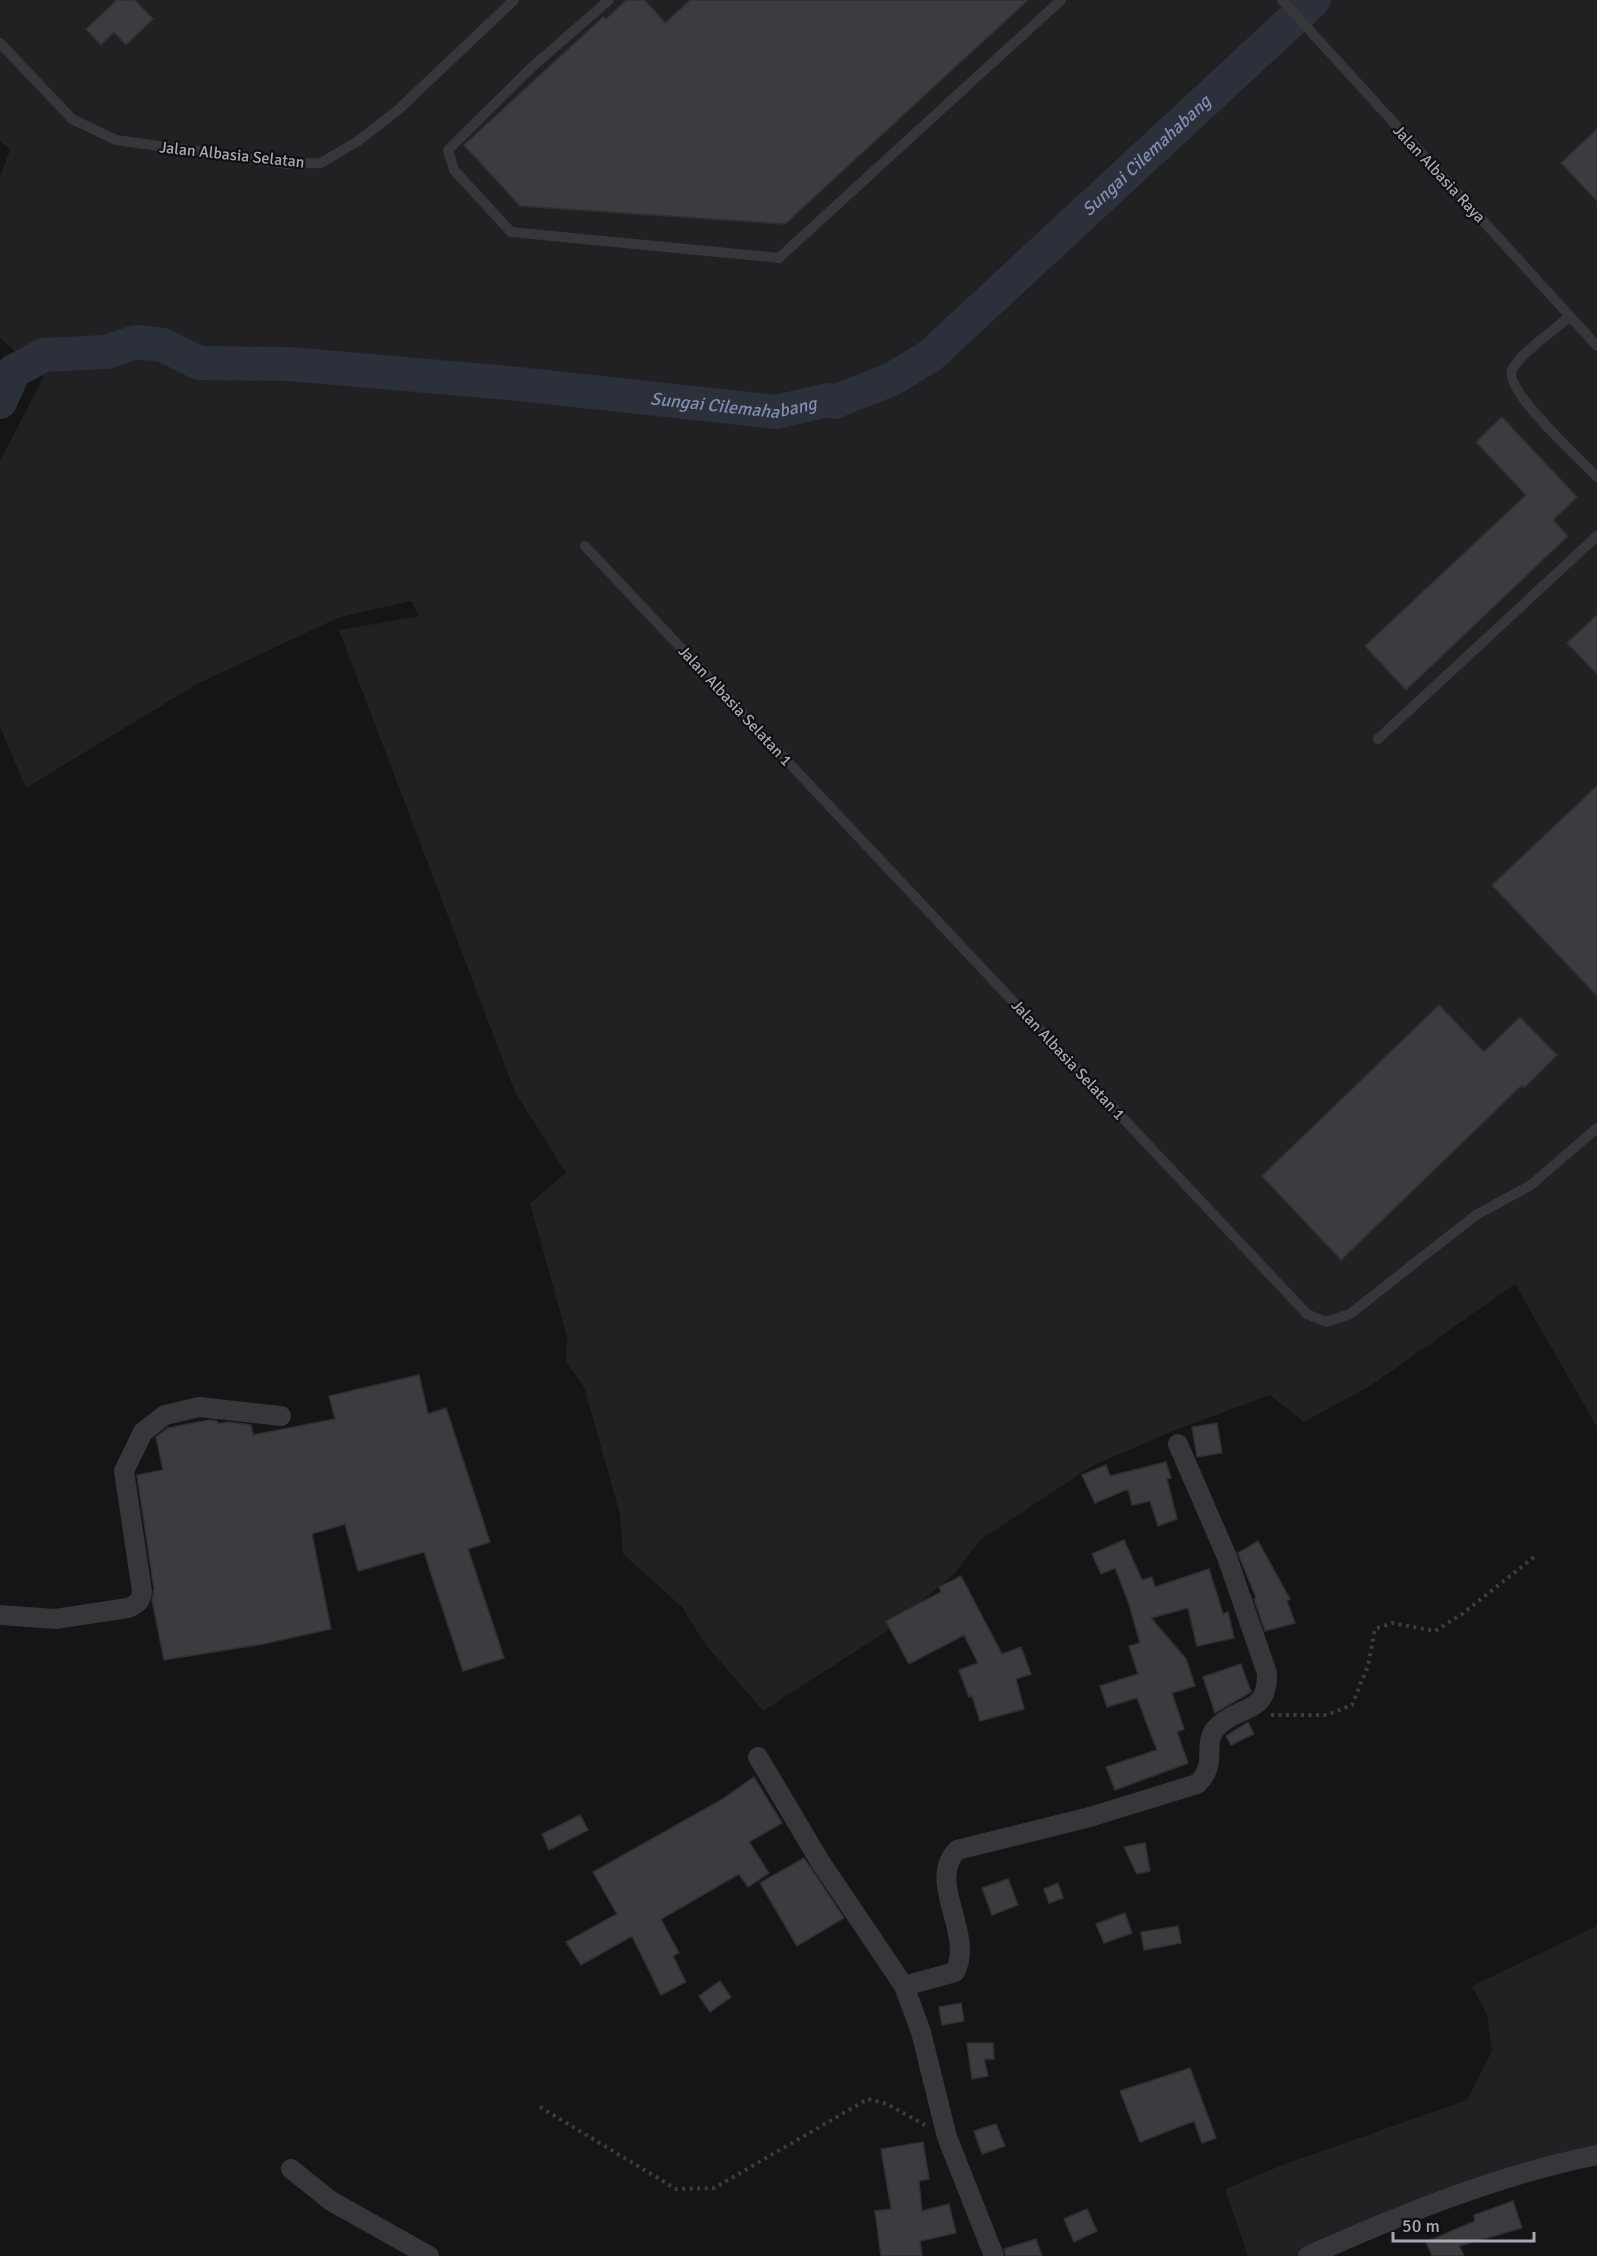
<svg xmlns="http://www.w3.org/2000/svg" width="1597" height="2256" font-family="Signika,sans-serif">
<rect width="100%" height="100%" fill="#151516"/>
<!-- built -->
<path fill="#212123" d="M0 0H1597V1427L1515 1284 1370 1386 1304 1422 1270 1395 1173 1431 1092 1466 980 1540 953 1575 887 1631 763 1711 705 1644 682 1607 623 1554 620 1514 584 1387 566 1362 567 1337 530 1203 566 1173 515 1092 339 630 419 616 411 601 340 617 197 684 26 788 0 727V461L44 376 0 338V177L10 150 0 140Z
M1597 1926V2146L1299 2256H1248L1225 2189 1285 2164 1467 2100 1492 2051 1487 2015 1472 1986Z"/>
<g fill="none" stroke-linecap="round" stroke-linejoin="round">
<!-- river -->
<g stroke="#2b303a" stroke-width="34">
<path id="s1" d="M14 371 44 355 106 352 136 342 163 345 199 363 289 364 509 383 776 412 828 400 834 402 892 379 930 356 1314 0"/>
<path d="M0 402 14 371"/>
</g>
</g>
<!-- building -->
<path fill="#3c3c40" stroke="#302f32" stroke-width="1.5" d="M117 0H135L153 19 126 45 114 32 101 45 86 29Z
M626 0H645L665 23 690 0H1028L785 224 520 206 464 145 603 17 606 19Z
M1597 129V201L1561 163Z
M1502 417 1577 497 1553 520 1568 536 1406 690 1365 646 1526 495 1476 442Z
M1597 615V674L1567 643Z
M1597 786V996L1492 885Z
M1439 1005 1484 1052 1520 1017 1557 1055 1524 1088 1522 1085 1341 1260 1262 1176Z
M419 1375 428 1414 446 1408 490 1542 468 1549 504 1658 463 1671 424 1552 358 1571 345 1524 312 1534 331 1629 263 1644 164 1660 152 1600 154 1589 137 1475 163 1470 156 1437 168 1428 209 1420 217 1421 218 1424 228 1422 251 1425 253 1435 335 1419 329 1396Z
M1217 1423 1222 1453 1197 1457 1192 1427Z
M1166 1462 1171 1478 1167 1479 1177 1519 1158 1526 1150 1501 1132 1505 1128 1489 1095 1503 1082 1475 1106 1465 1110 1476Z
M1124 1540 1142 1580 1152 1577 1155 1587 1209 1569 1223 1614 1228 1612 1234 1638 1197 1646 1188 1608 1151 1618 1186 1659 1195 1686 1172 1693 1184 1729 1177 1732 1188 1763 1115 1790 1106 1767 1157 1750 1137 1698 1107 1707 1100 1686 1138 1674 1129 1646 1140 1643 1128 1601 1115 1568 1101 1574 1092 1554Z
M1258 1541 1290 1599 1287 1601 1295 1623 1265 1631 1254 1599 1256 1598 1238 1553Z
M961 1576 1002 1654 1021 1647 1031 1674 1016 1679 1024 1709 980 1721 972 1696 969 1697 959 1670 978 1663 964 1635 909 1664 886 1621 941 1592 939 1587Z
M1241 1664 1251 1692 1215 1713 1203 1677Z
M1248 1722 1254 1734 1231 1745 1226 1736Z
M754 1777 782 1823 749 1842 769 1873 748 1887 739 1874 661 1919 679 1953 673 1956 686 1982 661 1995 632 1936 581 1965 566 1942 617 1914 593 1872 721 1800Z
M580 1815 588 1830 549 1850 542 1834Z
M1145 1843 1150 1871 1137 1874 1124 1847Z
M804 1858 844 1918 797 1946 760 1883Z
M1008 1879 1018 1905 992 1915 982 1888Z
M1058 1883 1063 1898 1049 1903 1044 1889Z
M1125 1913 1132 1933 1104 1943 1096 1924Z
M1178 1926 1181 1943 1144 1950 1141 1932Z
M720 1981 731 1997 710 2012 699 1996Z
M961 2003 964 2021 942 2025 939 2007Z
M967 2043H993L994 2059H984L988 2076 972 2079Z
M1190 2068 1216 2138 1202 2143 1194 2121 1140 2142 1120 2091Z
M996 2124 1005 2146 982 2154 974 2131Z
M923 2142 929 2179 919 2181 922 2211 949 2204 956 2233 920 2241 922 2256H881L875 2211 891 2209 881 2149Z
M1513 2201 1522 2228 1459 2246 1464 2256H1432L1426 2242 1475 2221 1474 2215Z
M1087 2209 1097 2231 1074 2242 1064 2219Z
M1036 2239 1042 2256H1006L1004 2249Z"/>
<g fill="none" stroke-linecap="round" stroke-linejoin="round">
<!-- path -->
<path stroke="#3c3c42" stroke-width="4" stroke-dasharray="3 4.5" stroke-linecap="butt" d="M1271 1715H1327L1352 1705 1368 1666 1375 1629 1392 1623 1435 1631 1462 1614 1534 1557
M540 2107 676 2189 714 2188 868 2099 887 2104 925 2125"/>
<!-- service -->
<path stroke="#36363b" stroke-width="10" d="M609 0 531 68 448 150 454 170 511 232 779 258 1061 0
M1282 0 1597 346
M0 43 72 119 116 140 287 164 321 163 358 141 398 110 514 0
M1570 316C1556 329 1519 354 1512 370 1504 391 1581 460 1597 477
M585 546 1307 1314 1326 1322 1350 1314 1476 1215 1531 1185 1597 1128
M1378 739 1597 536"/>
<!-- minor -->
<path stroke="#36363b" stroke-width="20" d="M0 1615 55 1619 128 1608C137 1604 141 1602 142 1591L124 1471 143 1432 165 1415 199 1407 281 1416
M758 1757 821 1863 904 1986
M291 2169 331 2201 429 2256
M994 2256 947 2137 921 2032 904 1986 955 1972C975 1933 926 1883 957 1850L1090 1817 1197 1784C1220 1763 1200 1743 1218 1726 1241 1704 1268 1715 1267 1673L1227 1557 1178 1444
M1308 2256C1400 2215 1497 2175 1597 2155"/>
</g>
<g text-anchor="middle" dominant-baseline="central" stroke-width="4.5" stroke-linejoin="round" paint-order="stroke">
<!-- street labels -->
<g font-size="16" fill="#a7a8b6" stroke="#101011">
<text transform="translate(232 155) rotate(6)">Jalan Albasia Selatan</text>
<text transform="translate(1439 174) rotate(47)">Jalan Albasia Raya</text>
<text transform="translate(735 706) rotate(47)">Jalan Albasia Selatan 1</text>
<text transform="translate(1068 1060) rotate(47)">Jalan Albasia Selatan 1</text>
</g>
<!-- water labels -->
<g font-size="18" font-style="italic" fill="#7f8db0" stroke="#101011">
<text stroke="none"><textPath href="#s1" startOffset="1236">Sungai Cilemahabang</textPath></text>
<text stroke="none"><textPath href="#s1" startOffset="732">Sungai Cilemahabang</textPath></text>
</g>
</g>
<!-- scale -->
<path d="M1393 2232v9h141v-9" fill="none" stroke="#a7a8b6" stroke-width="3"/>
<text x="1402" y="2232" font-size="18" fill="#a7a8b6" stroke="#101011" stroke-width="4.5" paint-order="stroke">50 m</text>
</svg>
